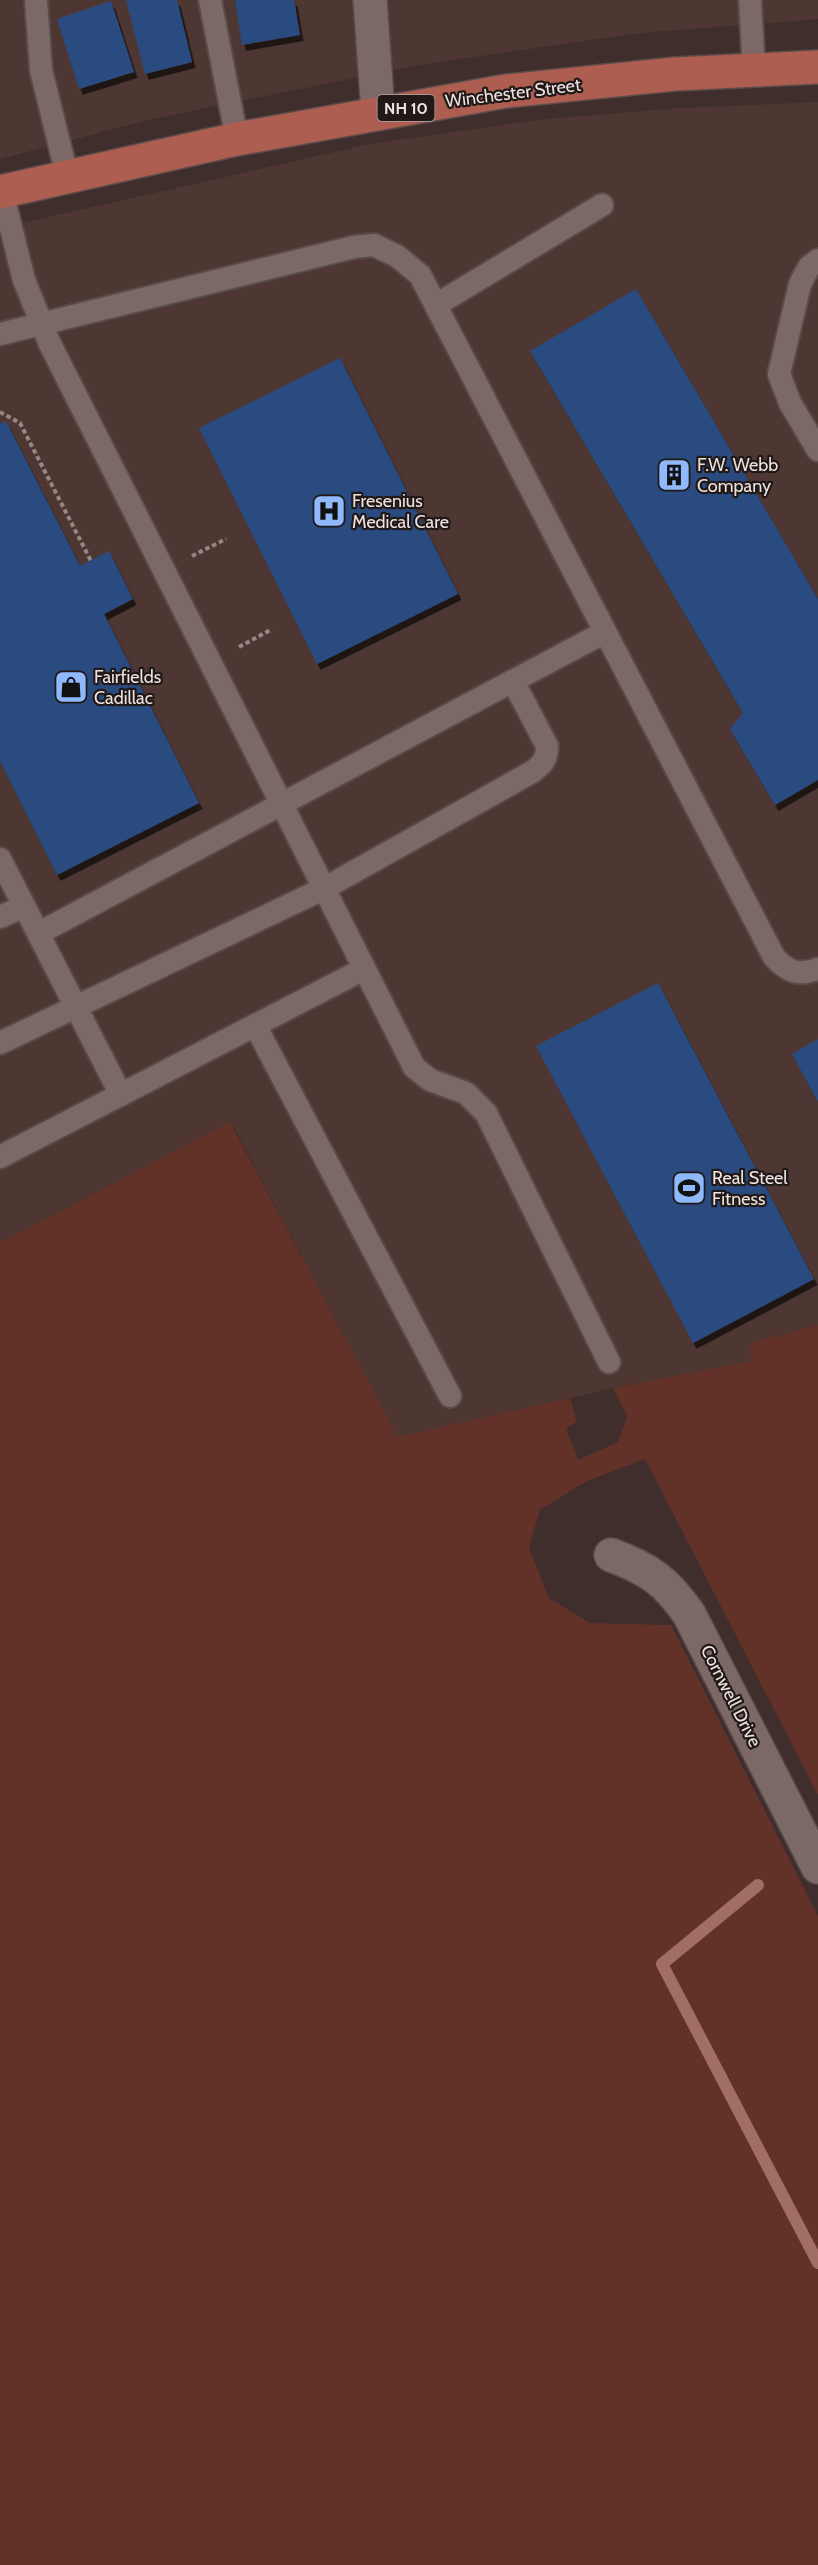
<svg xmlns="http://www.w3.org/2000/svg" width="818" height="2565" font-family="Cabin,sans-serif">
<defs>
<filter id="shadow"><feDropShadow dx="3.5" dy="6" stdDeviation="0" flood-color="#0009"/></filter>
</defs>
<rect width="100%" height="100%" fill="#3f2e2b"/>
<!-- built -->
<path fill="#4e3733" d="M0 0H818V19L640 33 419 65 148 120 0 159Z
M818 102V1325L751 1343 752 1361 613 1388 398 1438 231 1122 0 1243V228L370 144 545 119 682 108Z"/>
<!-- green -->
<path fill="#623128" d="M230 1122 398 1437 570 1398 577 1422 566 1428 578 1460 618 1442 627 1416 613 1388 751 1361 750 1343 818 1325V1795L645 1459 587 1481 540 1510 529 1547 549 1598 590 1623 671 1625 818 1916V2565H0V1243Z"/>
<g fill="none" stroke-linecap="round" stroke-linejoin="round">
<!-- stream -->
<path stroke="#a16e66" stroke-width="12" d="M758 1885 662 1964 818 2263"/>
</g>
<!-- building -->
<path fill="#2b4b7f" filter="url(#shadow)" d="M126 0H177L192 62 145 74Z
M235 0H294L300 35 242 45Z
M111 1 134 72 79 89 57 19Z
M636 289 818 599V780L775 805 730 729 743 713 530 351Z
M340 358 458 594 317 664 199 428Z
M6 421 80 566 109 551 133 599 104 614 199 803 57 875 0 761V424Z
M658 983 814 1279 693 1343 536 1046Z
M818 1039V1102L792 1054Z"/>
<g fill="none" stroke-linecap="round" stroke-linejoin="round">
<defs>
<path id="lane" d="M36 0 41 70 67 175
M210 0 237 139
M750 0 754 70
M2 192 24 280 49 342 414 1067 430 1080 466 1093 486 1113 609 1362
M818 260 809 267 800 284 779 374 790 403 818 450
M436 305 602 205
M0 334 354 247 374 245 397 256 420 275 774 957C788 972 798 976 818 969
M0 859 121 1095
M0 917 24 906
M39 933 605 632
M255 1025 450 1396
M0 1043 323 889 532 772C543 764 547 759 547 746L513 681
M0 1157 364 969"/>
<path id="street" d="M370 0 378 112
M611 1555C649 1569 666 1581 689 1614L818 1867"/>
<path id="primary" d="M0 192 237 139 506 91 675 74 818 67"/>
</defs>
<!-- lane casing -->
<use href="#lane" stroke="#594b49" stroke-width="26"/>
<!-- street casing -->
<use href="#street" stroke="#594b49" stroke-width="36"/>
<!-- primary casing -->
<use href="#primary" stroke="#594b49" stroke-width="36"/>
<!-- path -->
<path stroke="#958784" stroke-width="4" stroke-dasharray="4.5 3" stroke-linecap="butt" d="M0 412 20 423 91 561
M192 556 226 539
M239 647 272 629"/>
<!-- lane -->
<use href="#lane" stroke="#7c6966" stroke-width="22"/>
<!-- street -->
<use href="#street" stroke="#7c6966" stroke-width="33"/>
<!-- primary -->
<use href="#primary" stroke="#ae5e51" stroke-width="33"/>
</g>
<!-- icons -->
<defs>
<symbol id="building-square" viewBox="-11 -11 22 22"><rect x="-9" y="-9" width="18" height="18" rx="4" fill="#8fb8fd" stroke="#201917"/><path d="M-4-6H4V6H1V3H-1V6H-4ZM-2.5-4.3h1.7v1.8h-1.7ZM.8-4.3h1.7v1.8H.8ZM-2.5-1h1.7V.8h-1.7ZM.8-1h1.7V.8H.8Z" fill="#111"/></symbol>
<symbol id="hospital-square" viewBox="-11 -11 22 22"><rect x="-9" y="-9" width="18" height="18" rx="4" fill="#8fb8fd" stroke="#201917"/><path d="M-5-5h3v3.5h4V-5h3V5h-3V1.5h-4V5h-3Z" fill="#111"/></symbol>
<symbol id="shop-square" viewBox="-11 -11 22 22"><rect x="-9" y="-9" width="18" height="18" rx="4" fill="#8fb8fd" stroke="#201917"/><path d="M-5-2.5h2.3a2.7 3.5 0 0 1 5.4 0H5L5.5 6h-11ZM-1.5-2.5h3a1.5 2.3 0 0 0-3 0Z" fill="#111"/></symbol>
<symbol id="stadium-square" viewBox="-11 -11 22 22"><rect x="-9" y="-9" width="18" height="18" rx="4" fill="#8fb8fd" stroke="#201917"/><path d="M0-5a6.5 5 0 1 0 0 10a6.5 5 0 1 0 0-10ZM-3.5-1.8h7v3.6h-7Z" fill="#111"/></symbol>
</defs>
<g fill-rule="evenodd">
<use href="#building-square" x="655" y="456" width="38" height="38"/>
<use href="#hospital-square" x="310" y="492" width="38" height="38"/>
<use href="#shop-square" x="52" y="668" width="38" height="38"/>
<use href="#stadium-square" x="670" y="1169" width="38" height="38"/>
</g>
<g text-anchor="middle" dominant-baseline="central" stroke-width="4.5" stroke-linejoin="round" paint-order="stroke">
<!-- shield labels -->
<rect fill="#201917" stroke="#b0a6a4" stroke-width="1.5" x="377.5" y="95" width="57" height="26" rx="4.5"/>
<g font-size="16" font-weight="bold" fill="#ede2e0">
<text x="406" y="108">NH 10</text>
</g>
<!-- street labels -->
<g font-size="18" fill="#ede2e0" stroke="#201917">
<text transform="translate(513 93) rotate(-7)">Winchester Street</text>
<text transform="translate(731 1696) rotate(63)">Cornwell Drive</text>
</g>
<!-- poi labels -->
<g font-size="18" fill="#ede2e0" stroke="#201917" text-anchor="start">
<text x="697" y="465">F.W. Webb<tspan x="697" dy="21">Company</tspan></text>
<text x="352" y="501">Fresenius<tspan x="352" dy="21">Medical Care</tspan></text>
<text x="94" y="677">Fairfields<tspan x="94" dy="21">Cadillac</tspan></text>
<text x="712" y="1178">Real Steel<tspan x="712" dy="21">Fitness</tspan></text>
</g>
</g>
</svg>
